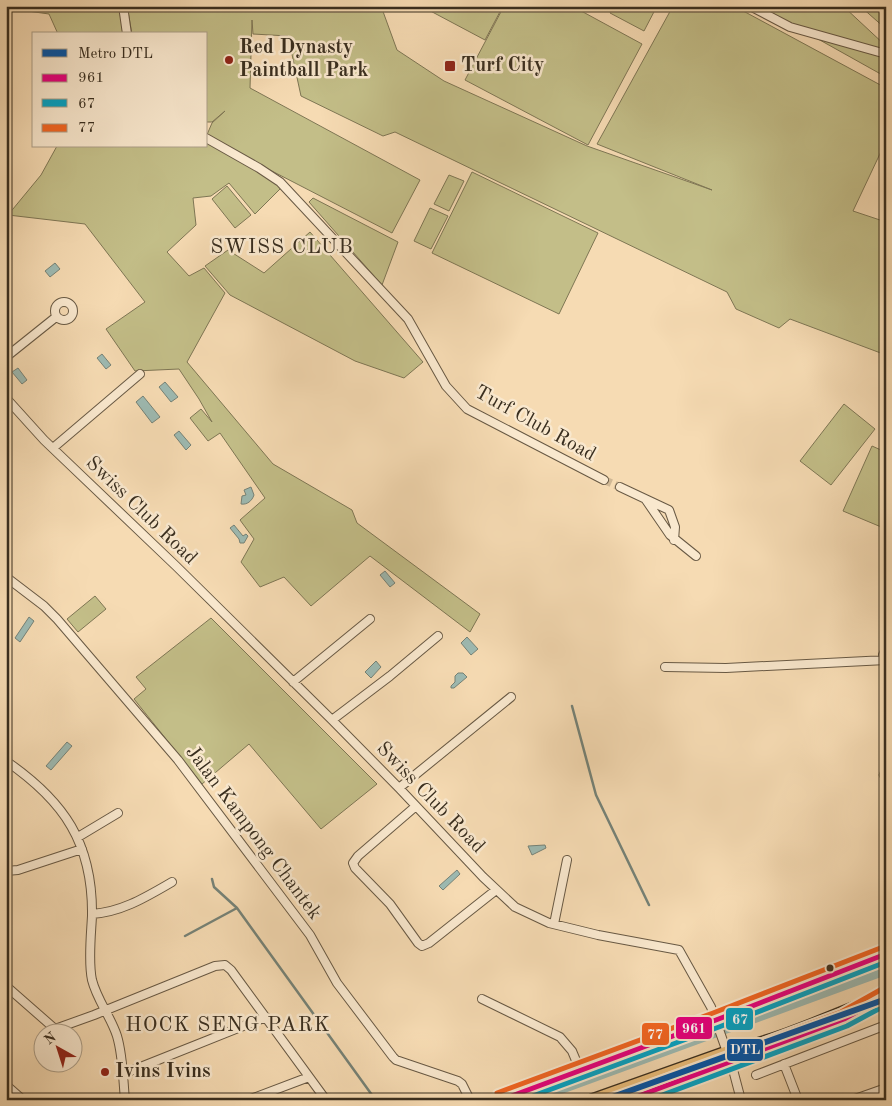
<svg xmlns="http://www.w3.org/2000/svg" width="892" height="1106" font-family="'Old Standard TT',serif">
<rect width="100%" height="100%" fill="#f6dbb3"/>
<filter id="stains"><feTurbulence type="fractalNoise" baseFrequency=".004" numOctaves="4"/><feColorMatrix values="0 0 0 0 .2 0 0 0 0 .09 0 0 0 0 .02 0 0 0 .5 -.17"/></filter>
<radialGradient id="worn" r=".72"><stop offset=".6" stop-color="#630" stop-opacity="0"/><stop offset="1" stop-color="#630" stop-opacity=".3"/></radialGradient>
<!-- green -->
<path fill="#c3be88" stroke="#7e7654" d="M6 6H119L125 34H58L49 14 6 8Z
M127 6H381L397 50 444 81 587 146 712 190 597 144 673 6H734L886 88V141L853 211 886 222V355L790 319 779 328 736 309 727 292 395 132 383 136 301 96 288 36 253 34 252 20 250 88 420 180 392 233 206 137 212 123 225 111 212 122H206V34H132Z
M421 6H503L485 40Z
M504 6H572L642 44 588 145 465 80Z
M613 6H657L644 31 610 13Z
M759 6H811L815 10 823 6H843L886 46V77Z
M860 6H886V29Z
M206 139 258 170 281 188 255 214 229 183 211 196 193 198 196 225 167 252 189 276 204 268 225 293 187 362 273 464 352 510 357 523 480 614 470 632 370 556 311 606 284 577 260 587 241 562 254 539 240 520 265 498 220 433 208 441 190 418 201 409 212 422 199 399 179 369 135 371 106 329 145 302 85 224 8 215 41 175 57 146H206Z
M472 172 598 233 559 314 432 253Z
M449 175 464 181 449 211 434 204Z
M227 186 251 215 235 228 212 199Z
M313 198 398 242 382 285 309 202Z
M430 208 448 216 431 249 414 241Z
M310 232 423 362 404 378 355 361 230 295 205 266 228 250 264 273Z
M844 404 875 429 831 485 800 461Z
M886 439V529L843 511 872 446 881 450Z
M95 596 106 609 78 632 67 619Z
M211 618 377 784 321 829 249 744 202 784 134 699 146 689 136 677Z
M886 757V783L883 784 879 775Z"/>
<!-- water -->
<path fill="#9dbab2" stroke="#758277" d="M55 263 60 269 50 277 45 271Z
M102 354 111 365 106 369 97 358Z
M18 368 27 380 22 384 12 372Z
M165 382 178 397 171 402 159 387Z
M143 396 160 417 152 423 136 402Z
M179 431 191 445 186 450 174 435Z
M251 487 254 495C252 501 247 505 241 504L242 496 246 495 244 490Z
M234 525 243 536 246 534 248 536 244 543H240L239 539 230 528Z
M385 571 395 583 390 587 380 575Z
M29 617 34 621 20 642 15 638Z
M467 637 478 649 471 655 461 643Z
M376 661 381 667 371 678 365 672Z
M458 673H463L467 677 454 688H451V686L455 682V676Z
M67 742 72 746 51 770 46 766Z
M545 845 546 848 532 855 528 846Z
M457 870 460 874 443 890 439 886Z"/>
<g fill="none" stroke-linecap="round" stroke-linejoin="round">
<!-- stream -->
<path stroke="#758277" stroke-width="2.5" d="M572 706 596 795 649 905
M212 879 214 887 237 908 372 1095 374 1100
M185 936 237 908"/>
<!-- canal -->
<path stroke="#9dbab2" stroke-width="8" d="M534 1100 886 971"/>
<!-- minor-tunnel -->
<path stroke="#d0b895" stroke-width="8" stroke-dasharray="8 4" stroke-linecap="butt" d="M604 480 620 487"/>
<defs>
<path id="minor" d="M123 6 127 34
M750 6 790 27 886 54
M206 138 259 168 280 182 408 319 446 386 467 409 604 480
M55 311a9 9 0 1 1 18 0a9 9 0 1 1-18 0Z
M6 357 56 317
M6 398 44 440 176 566 332 720 399 788 483 877 515 907 549 923 598 935 679 950 711 1007 727 1052
M53 448 140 374
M620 487 669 510 675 527 674 540
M646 500 670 535 696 556
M6 577 44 606 57 619 178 760 310 935 337 983 393 1057 396 1060 458 1081 462 1084 470 1100
M886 649 883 655 886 656
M665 667 726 668 886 660
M293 682 370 619
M332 720 390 676 438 636
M6 761C64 801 93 843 92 916 91 935 88 962 92 980 97 1000 111 1017 117 1036 123 1056 123 1079 125 1100
M399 788 511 697
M416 806 358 856 353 863 355 868 390 904 418 943 422 946 429 943 496 890
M78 837 118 813
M6 871 18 870 82 849
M92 914C122 912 146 897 172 882
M554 924 567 860
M6 986 55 1029 94 1015 215 966 225 965 231 970 326 1100
M482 999 560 1037 572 1051 580 1070
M731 1062 741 1100
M784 1064 798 1100
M123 1074 266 1017
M756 1075 886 1025
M6 1085 23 1100
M248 1100 309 1077
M852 1100 886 1088"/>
<path id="highway" d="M500 1100 716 1020 886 954
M592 1100 727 1052C782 1040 834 1015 886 995
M627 1100 763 1050"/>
</defs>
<!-- minor casing -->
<use href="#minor" stroke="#685944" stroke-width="10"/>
<!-- highway casing -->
<use href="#highway" stroke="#392e1f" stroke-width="14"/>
<!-- minor -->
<use href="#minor" stroke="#f9e8ce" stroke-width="8"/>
<!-- highway -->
<use href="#highway" stroke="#ebbe7a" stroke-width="11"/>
<defs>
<path id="bus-1" d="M501 1100 716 1020 886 954
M628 1100 844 1019 886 996"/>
<path id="bus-2" d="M522 1100 719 1027 886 962
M649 1100 847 1026 886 1005"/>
<path id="bus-3" d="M497 1093 713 1013 883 947
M624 1093 841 1012 882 989"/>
</defs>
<!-- bus-1 casing -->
<use href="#bus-1" stroke="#f9e8ce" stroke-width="9"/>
<!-- bus-2 casing -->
<use href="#bus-2" stroke="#f9e8ce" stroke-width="9"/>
<!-- bus-3 casing -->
<use href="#bus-3" stroke="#f9e8ce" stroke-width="9"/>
<!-- bus-1 -->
<use href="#bus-1" stroke="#e5007d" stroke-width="5"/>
<!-- bus-2 -->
<use href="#bus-2" stroke="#03a3c5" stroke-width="5"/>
<!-- bus-3 -->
<use href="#bus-3" stroke="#f26522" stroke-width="5"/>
<defs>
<path id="metro-1" d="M604 1100 886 999"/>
</defs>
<!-- metro-1 casing -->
<use href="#metro-1" stroke="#f9e8ce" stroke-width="10"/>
<!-- metro-1 -->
<use href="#metro-1" stroke="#0354a6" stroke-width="6"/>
</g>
<!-- markers -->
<g fill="#8f2418" stroke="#f9e8ce" stroke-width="2">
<circle cx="229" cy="60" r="5"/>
<rect x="444" y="60" width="12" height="12" rx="2.5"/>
<circle cx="105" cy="1072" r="5"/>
</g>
<circle fill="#392e1f" stroke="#f9e8ce" stroke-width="2" cx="830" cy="968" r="4.5"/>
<g text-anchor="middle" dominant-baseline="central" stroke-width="5" stroke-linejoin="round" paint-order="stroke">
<!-- poi labels -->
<g font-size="20" font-weight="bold" fill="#392e1f" stroke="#f9e8ce" text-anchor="start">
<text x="239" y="48">Red Dynasty<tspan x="239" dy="23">Paintball Park</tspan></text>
<text x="461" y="66">Turf City</text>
<text x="115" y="1072">Ivins Ivins</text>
</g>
<!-- street labels -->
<g font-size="20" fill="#392e1f" stroke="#f9e8ce">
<text transform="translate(535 424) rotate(29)">Turf Club Road</text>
<text transform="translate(141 511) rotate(44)">Swiss Club Road</text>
<text transform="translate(430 798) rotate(46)">Swiss Club Road</text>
<text transform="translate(253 833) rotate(53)">Jalan Kampong Chantek</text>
</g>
<!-- neighbourhood labels -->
<g font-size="21" letter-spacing="1" fill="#392e1f" stroke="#f9e8ce">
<text x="282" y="247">SWISS CLUB</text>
<text x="228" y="1025">HOCK SENG PARK</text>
</g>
</g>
<g stroke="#f9e8ce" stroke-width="2">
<rect x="725" y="1007" width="29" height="24" rx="5" fill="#03a3c5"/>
<rect x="675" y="1016" width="38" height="24" rx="5" fill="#e5007d"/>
<rect x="641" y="1022" width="29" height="24" rx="5" fill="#f26522"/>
<rect x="726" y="1038" width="38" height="24" rx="5" fill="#0354a6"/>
</g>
<g font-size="14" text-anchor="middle" font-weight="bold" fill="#fff">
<text x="740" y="1024">67</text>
<text x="694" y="1033">961</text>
<text x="655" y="1039">77</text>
<text x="745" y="1054">DTL</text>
</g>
<!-- margin -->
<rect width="892" height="1106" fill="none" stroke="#f6dbb3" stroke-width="25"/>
<rect x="8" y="8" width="877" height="1091" fill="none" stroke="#392e1f" stroke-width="2.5"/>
<rect x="12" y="12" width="867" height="1081" fill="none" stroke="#392e1f"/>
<!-- legend -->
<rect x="32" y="32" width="175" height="115" fill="#f9e8ce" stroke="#ac9e88"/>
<rect x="42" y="49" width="25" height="8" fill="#0354a6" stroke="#ac9e88"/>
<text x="78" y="58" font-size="15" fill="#392e1f">Metro DTL</text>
<rect x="42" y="74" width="25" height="8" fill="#e5007d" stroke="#ac9e88"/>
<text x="78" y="82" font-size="15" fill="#392e1f">961</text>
<rect x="42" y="99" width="25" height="8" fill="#03a3c5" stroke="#ac9e88"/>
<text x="78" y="108" font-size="15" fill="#392e1f">67</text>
<rect x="42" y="124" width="25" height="8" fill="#f26522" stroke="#ac9e88"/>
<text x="78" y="132" font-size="15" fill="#392e1f">77</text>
<!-- north arrow -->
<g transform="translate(58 1048) rotate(321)"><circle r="24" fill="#f9e8ce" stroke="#ac9e88"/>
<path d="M0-4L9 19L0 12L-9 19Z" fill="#8f2418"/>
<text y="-8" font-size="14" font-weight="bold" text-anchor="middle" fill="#392e1f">N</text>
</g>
<rect width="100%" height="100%" filter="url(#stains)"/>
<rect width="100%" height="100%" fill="url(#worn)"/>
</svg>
